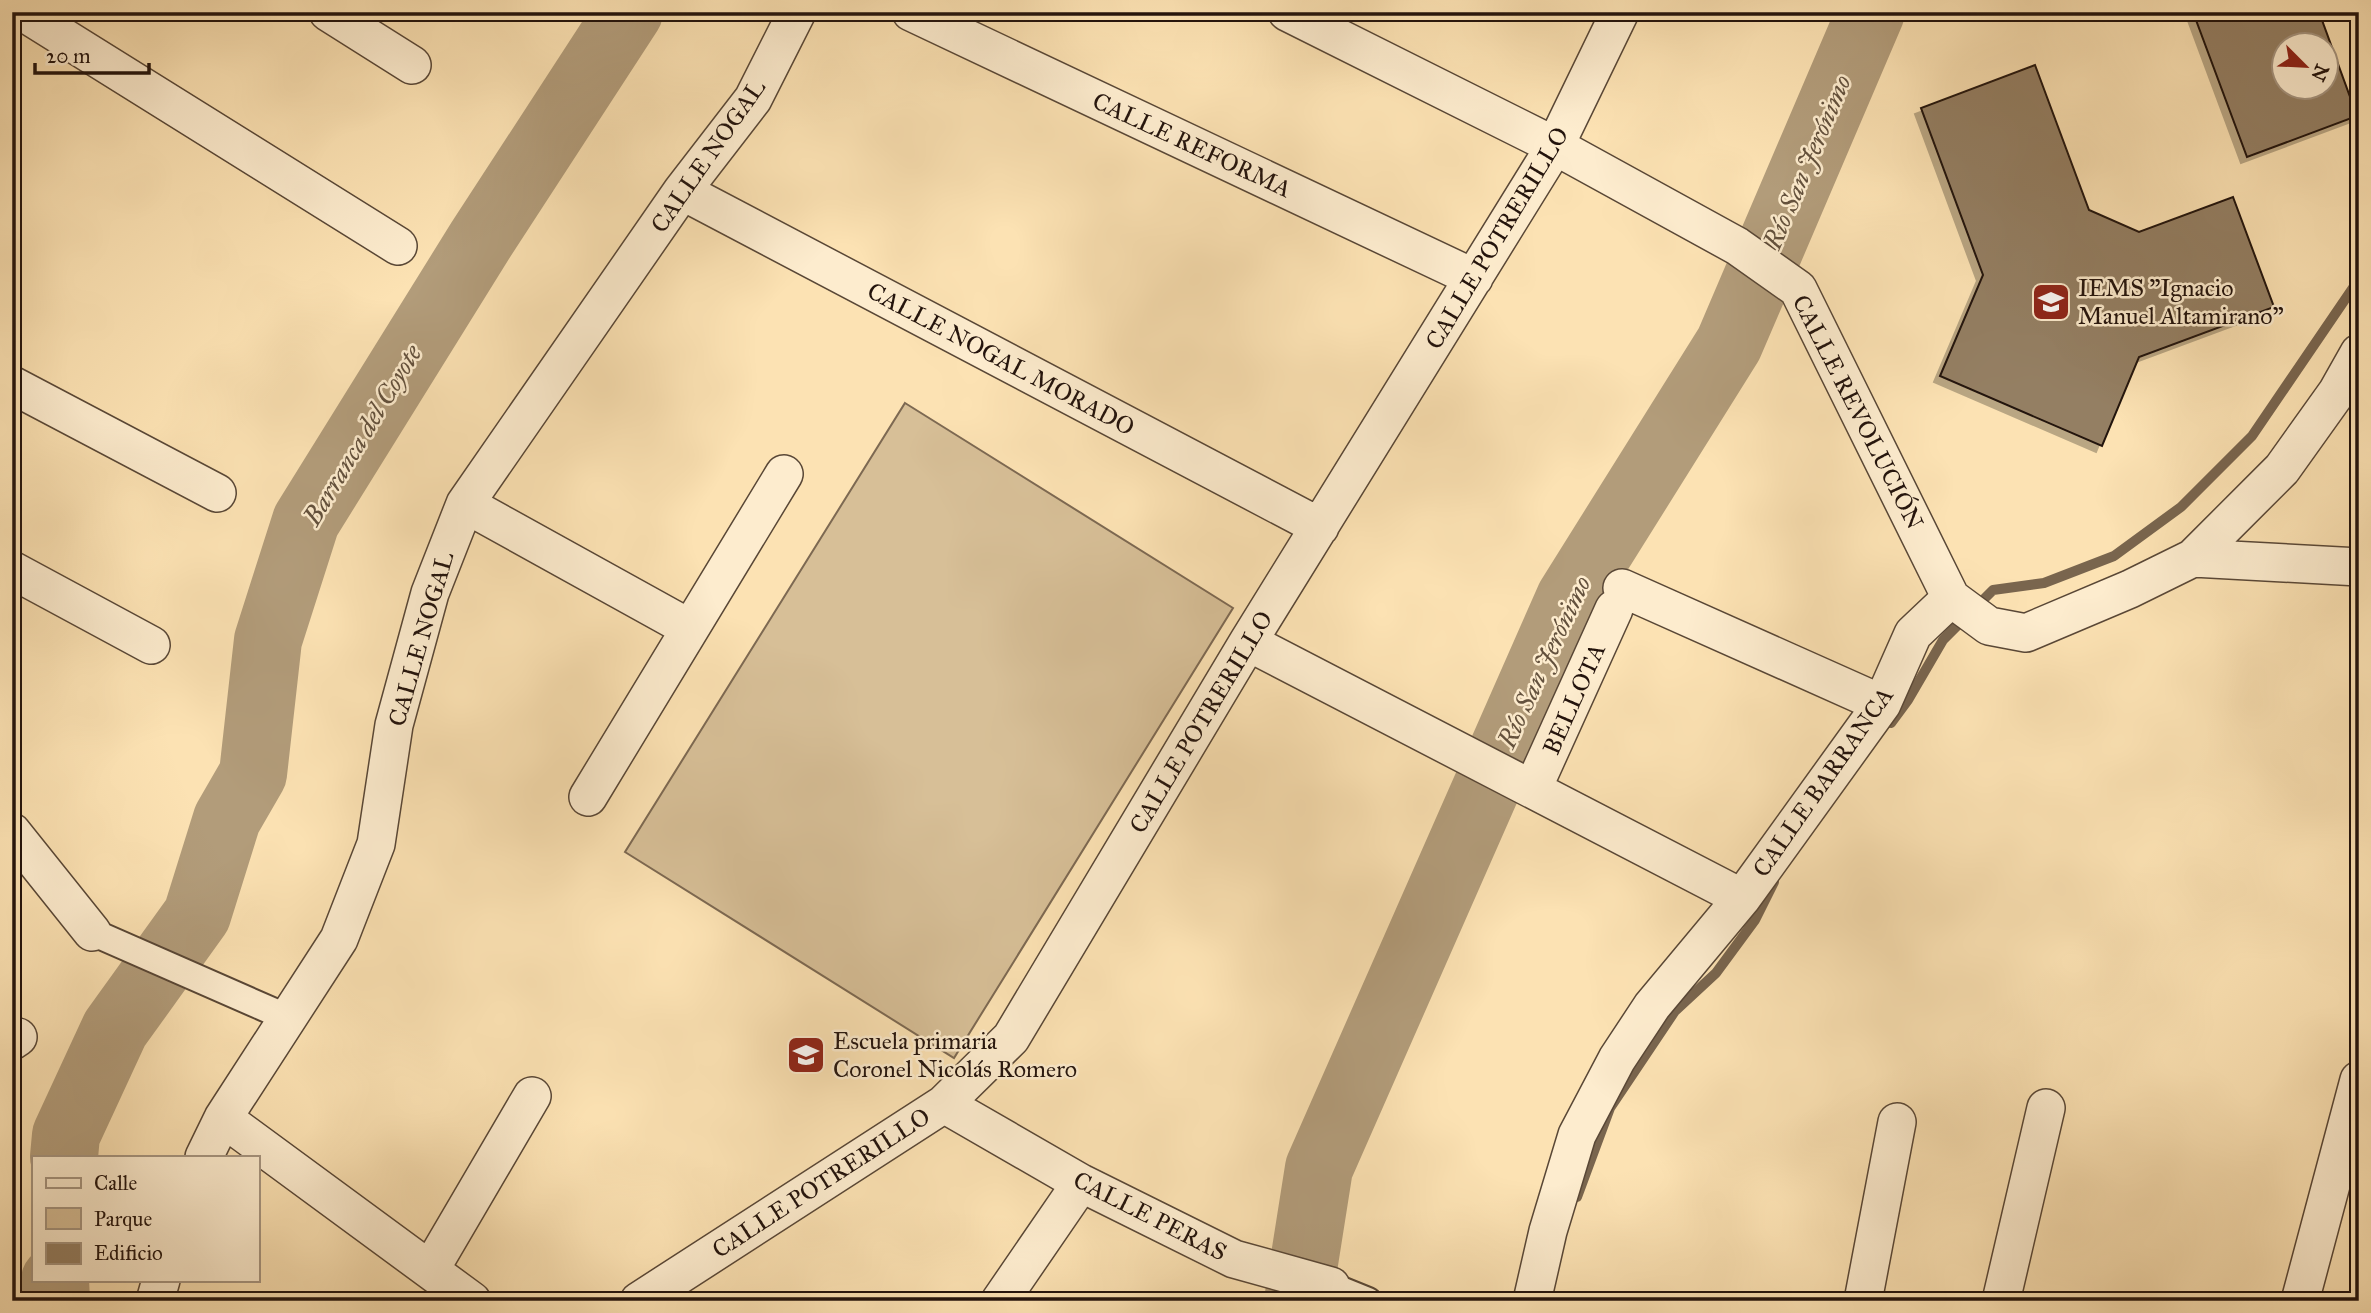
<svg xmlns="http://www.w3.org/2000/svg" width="2371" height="1313" font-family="'IM FELL Great Primer',serif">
<defs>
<filter id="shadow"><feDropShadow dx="-6" dy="6" stdDeviation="0" flood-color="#0004"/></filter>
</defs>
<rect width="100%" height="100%" fill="#fce2b3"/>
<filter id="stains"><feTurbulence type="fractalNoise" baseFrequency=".00286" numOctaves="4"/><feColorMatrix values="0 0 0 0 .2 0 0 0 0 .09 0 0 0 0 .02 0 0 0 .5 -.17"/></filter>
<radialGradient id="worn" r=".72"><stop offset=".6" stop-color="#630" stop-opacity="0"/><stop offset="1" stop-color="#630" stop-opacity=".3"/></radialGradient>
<!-- green -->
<path fill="#d7bf97" stroke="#7d6952" stroke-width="2" d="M905 403 1233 608 954 1058 625 852Z"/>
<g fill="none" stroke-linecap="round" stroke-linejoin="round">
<!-- stream -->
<path stroke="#79654e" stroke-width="10" d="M1891 723 1908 700 1943 640 1993 590 2044 583 2114 556 2181 507 2252 436 2359 279
M1577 1197 1610 1108 1675 1011 1716 973 1755 920 1774 882"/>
<!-- river -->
<path stroke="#b29c7a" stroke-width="68" d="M64 1157 66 1135 115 1029 197 915 227 819 253 774 268 640 306 521 480 241 629 12
M55 1280 56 1301
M1298 1301 1319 1168 1570 598 1729 344 1871 12"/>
</g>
<!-- building -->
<path fill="#947f63" stroke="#23130c" stroke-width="2" fill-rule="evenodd" filter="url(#shadow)" d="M2193 12H2319L2357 116 2247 157ZM2284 46H2326V88H2284Z
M2035 65 2089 210 2139 232 2233 197 2274 307 2139 357 2102 446 1940 376 1983 275 1921 108Z"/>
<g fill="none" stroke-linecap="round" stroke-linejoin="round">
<defs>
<path id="pedestrian" d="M92 932 288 1018
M1331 1286 1368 1301"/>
<path id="minor" d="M23 12 398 246
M328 12 412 65
M911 12 1474 278
M1287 12 1555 146 1737 246 1798 289 1951 598 1989 626 2026 633 2130 589 2193 558 2282 469 2337 392 2359 353
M682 191 1320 527
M12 385 217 493
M465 504 689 628
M2193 558 2359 567
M12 570 151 645
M1622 588 1882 704
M1248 642 1742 898
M1533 788 1614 609
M588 797 784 474
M12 832 92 932
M12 1041 18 1037
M944 1104 1081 1183 1234 1259 1331 1286
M223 1118 472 1301
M204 1157 223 1118 339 939 376 844 394 725 430 593 465 504 682 191 753 99 797 12
M430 1270 532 1096
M155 1301 161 1280
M639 1301 944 1104 1011 1038 1248 642 1555 146 1620 12
M1000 1301 1081 1183
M1532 1301 1548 1231 1577 1135 1617 1059 1652 1006 1742 898 1882 704 1913 634 1951 598
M1863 1301 1897 1122
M2001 1301 2046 1108
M2300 1301 2359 1080"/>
</defs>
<!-- pedestrian casing -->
<use href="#pedestrian" stroke="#594736" stroke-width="30"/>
<!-- minor casing -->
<use href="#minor" stroke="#594736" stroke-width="40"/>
<!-- pedestrian -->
<use href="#pedestrian" stroke="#fdecce" stroke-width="26"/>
<!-- minor -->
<use href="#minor" stroke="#fdecce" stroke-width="37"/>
</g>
<!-- icons -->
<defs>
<symbol id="school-square" viewBox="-11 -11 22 22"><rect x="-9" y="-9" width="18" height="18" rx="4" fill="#8f2418" stroke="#fdecce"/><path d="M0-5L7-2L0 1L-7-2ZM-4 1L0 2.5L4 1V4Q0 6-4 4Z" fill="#fff"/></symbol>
</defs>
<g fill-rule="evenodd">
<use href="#school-square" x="2029" y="280" width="44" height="44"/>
<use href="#school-square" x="784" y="1033" width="44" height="44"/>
</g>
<g text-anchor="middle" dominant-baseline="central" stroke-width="5" stroke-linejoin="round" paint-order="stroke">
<!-- street labels -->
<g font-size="24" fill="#23130c" stroke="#fdecce">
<text transform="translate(1192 145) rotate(25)">CALLE REFORMA</text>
<text transform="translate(708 156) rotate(-55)">CALLE NOGAL</text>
<text transform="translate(1497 238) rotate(-59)">CALLE POTRERILLO</text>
<text transform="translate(1001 359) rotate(28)">CALLE NOGAL MORADO</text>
<text transform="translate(1858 412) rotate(63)">CALLE REVOLUCIÓN</text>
<text transform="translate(421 639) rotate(-74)">CALLE NOGAL</text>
<text transform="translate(1574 699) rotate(-66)">BELLOTA</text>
<text transform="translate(1201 722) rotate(-59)">CALLE POTRERILLO</text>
<text transform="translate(1823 782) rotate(-55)">CALLE BARRANCA</text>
<text transform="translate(821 1183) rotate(-33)">CALLE POTRERILLO</text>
<text transform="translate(1150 1216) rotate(27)">CALLE PERAS</text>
</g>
<!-- poi labels -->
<g font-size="24" fill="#23130c" stroke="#fdecce" text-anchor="start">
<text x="2078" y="288">IEMS "Ignacio<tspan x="2078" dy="28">Manuel Altamirano"</tspan></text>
<text x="833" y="1041">Escuela primaria<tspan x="833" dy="28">Coronel Nicolás Romero</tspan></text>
</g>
<!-- water labels -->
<g font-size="26" font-style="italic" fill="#63513d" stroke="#fdecce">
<text transform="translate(1807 162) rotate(-67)">Río San Jerónimo</text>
<text transform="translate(362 435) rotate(-59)">Barranca del Coyote</text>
<text transform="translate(1544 662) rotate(-65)">Río San Jerónimo</text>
</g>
</g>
<!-- margin -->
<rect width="2371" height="1313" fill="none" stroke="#fce2b3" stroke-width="42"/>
<rect x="14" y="14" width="2343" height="1285" fill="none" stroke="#23130c" stroke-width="3.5"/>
<rect x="21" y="21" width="2329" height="1271" fill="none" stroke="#23130c" stroke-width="2"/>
<!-- legend -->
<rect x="32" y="1156" width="228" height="126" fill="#fdecce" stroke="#a69580" stroke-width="2"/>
<rect x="46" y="1178" width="35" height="10" fill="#fdecce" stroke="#a69580" stroke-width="2"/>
<text x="94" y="1190" font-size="21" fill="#23130c">Calle</text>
<rect x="46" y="1208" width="35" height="21" fill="#d7bf97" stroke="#a69580" stroke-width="2"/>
<text x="94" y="1226" font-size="21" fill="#23130c">Parque</text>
<rect x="46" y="1243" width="35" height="21" fill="#947f63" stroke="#a69580" stroke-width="2"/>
<text x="94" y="1260" font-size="21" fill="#23130c">Edificio</text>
<!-- north arrow -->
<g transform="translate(2305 66) rotate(114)"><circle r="33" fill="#fdecce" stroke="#a69580" stroke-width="2"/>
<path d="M0-5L12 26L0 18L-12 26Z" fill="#8f2418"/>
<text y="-10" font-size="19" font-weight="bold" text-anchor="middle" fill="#23130c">N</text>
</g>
<!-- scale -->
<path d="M35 63v10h114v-10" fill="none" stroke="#23130c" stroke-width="3.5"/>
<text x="46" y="63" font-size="21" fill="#23130c" stroke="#fdecce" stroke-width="5" paint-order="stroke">20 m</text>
<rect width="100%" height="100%" filter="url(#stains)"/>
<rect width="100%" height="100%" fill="url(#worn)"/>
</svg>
